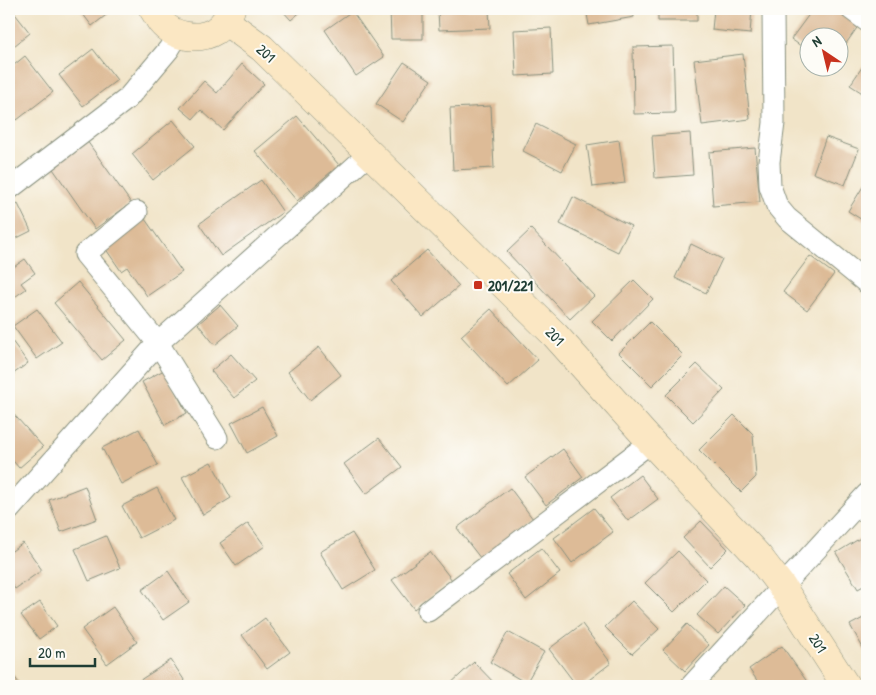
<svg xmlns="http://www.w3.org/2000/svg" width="876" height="695" font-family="'Patrick Hand',sans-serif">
<rect width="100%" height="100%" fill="#fdfcf7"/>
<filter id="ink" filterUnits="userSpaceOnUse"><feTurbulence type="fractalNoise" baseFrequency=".02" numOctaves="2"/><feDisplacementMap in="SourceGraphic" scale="10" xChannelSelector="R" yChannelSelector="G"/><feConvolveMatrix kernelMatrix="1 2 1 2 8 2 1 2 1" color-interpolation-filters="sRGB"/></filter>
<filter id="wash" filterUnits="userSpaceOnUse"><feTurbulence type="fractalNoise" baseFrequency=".0096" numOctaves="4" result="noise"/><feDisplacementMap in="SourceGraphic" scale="20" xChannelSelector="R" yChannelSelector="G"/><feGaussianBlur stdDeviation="1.12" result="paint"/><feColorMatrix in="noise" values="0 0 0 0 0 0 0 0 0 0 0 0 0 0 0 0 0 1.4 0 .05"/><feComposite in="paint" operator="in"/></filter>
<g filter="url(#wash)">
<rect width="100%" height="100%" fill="#f1e4c8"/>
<g id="blocks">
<!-- building -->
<path fill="#ddbb97" d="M79 9H114L92 26Z
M281 9H304L291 20Z
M390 9H423V39H391Z
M438 9H489L490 28 439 30Z
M586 9H633L634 17 589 25Z
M658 9H697V21H658Z
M714 9H752L750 34 712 30Z
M813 9H835L859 25 838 55V38H808V51L791 39Z
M12 10 30 33 9 50V13Z
M352 11 384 57 356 76 325 30Z
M551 28 553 74 516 76 514 30Z
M673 46 675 113 634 114 633 47Z
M93 49 117 80 83 106 59 75Z
M743 54 750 119 702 125 694 60Z
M25 56 53 92 17 120 9 109V69Z
M867 60V96L850 85Z
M404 62 431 80 403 122 376 104Z
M242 64 264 84 223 130 201 110 193 119 180 108 204 81 217 93Z
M491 106 494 168 453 170 450 108Z
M297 116 339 165 297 201 255 151Z
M173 120 195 146 153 180 132 154Z
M536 124 576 144 562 171 523 151Z
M690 133 693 175 655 178 652 136Z
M826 137 859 149 845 185 813 173Z
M619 140 625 183 593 187 587 145Z
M87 141 131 203 95 229 51 166Z
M755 148 760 202 713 206 709 152Z
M261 180 283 212 221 256 199 224Z
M867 180V223L848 211Z
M573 197 631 226 618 252 560 224Z
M18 204 31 231 9 242V209Z
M145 219 182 272 147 296 127 267 121 271 105 248Z
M531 229 594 296 570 319 507 252Z
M691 244 722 259 706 293 675 278Z
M427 250 459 286 423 317 391 281Z
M810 256 834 274 807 310 783 292Z
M25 259 35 273 21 283 26 289 9 301V266L11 269Z
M634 280 653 299 612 341 592 321Z
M78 282 126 340 102 360 54 303Z
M220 305 238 326 215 345 198 324Z
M37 309 62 342 37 359 13 326Z
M491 309 538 360 508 387 461 336Z
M650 322 683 355 652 386 619 353Z
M9 337 28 363 9 377Z
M319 347 341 375 310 400 288 372Z
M231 354 255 381 234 398 211 371Z
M697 364 724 390 693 422 666 395Z
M164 370 187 413 165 425 142 382Z
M262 407 278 436 247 453 231 423Z
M9 409 43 447 19 468 9 456Z
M734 415 753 434 756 477 741 492 699 450Z
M139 429 158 465 121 484 102 448Z
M379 438 402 467 366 494 344 464Z
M563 449 583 477 546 505 525 477Z
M211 462 231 498 203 515 182 477Z
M640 475 658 499 628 521 610 498Z
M85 486 97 519 61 532 49 500Z
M157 488 174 520 139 538 122 506Z
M510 488 533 519 481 559 457 528Z
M594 508 613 532 572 563 554 538Z
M701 521 728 549 710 567 683 538Z
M248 523 265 546 236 566 220 543Z
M352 533 375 570 343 590 320 552Z
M867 534V584L858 589 836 553Z
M106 536 120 568 89 581 75 549Z
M23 543 42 570 15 589 9 580V553Z
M541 548 560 573 526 600 507 574Z
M678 551 706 580 674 612 645 583Z
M430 552 452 580 414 609 392 580Z
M168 571 189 602 163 620 142 590Z
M724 586 745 605 718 634 697 615Z
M632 601 659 629 632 654 605 627Z
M40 602 57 626 39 639 21 615Z
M113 607 137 642 107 664 82 629Z
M867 616V655L850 625Z
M265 618 290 652 267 669 242 635Z
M582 624 611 663 581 686H577L549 649Z
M687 624 709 645 685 671 663 650Z
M508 632 544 652 526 683 490 662Z
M782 646 810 686H761L749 669Z
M171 660 188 686H131Z
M474 662 497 686H448Z
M9 669 21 686H9Z"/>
</g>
</g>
<g filter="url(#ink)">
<use href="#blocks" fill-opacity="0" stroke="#88907e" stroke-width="1"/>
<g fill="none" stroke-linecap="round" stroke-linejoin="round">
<defs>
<path id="street" d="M773 9 774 123 769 162 770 186 777 206 787 218 867 283
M851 9 867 21
M9 189 127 99 169 49 178 34
M137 212 85 254 158 343 217 438
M9 510 158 343 370 153
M428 611 651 442
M691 686 867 494"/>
<path id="secondary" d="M153 9C156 13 158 18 161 22 173 37 199 41 215 31 224 25 227 18 231 9
M225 21 262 48 555 335 651 442 759 557 782 587 846 686"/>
</defs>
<!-- street casing -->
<use href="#street" stroke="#88907e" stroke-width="23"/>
<!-- secondary casing -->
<use href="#secondary" stroke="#88907e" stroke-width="29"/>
<!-- street -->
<use href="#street" stroke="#fff" stroke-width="21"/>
<!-- secondary -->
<use href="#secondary" stroke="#fbe7c3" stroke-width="28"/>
</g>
</g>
<!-- markers -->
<rect fill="#c8321e" stroke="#fdfcf7" stroke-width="2" x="473" y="280" width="10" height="10" rx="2.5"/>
<g text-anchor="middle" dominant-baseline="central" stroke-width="4" stroke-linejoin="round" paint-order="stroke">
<!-- street labels -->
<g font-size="15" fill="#1f3d34" stroke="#fdfcf7">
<text transform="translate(266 53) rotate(42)">201</text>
<text transform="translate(555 336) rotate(46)">201</text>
<text transform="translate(818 643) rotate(57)">201</text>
</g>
<!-- poi labels -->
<g font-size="15" font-weight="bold" fill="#1f3d34" stroke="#fdfcf7" text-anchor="start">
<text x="488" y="285">201/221</text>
</g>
</g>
<!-- margin -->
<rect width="876" height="695" fill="none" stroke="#fdfcf7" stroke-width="30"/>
<!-- north arrow -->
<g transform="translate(824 52) rotate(325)"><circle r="24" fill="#fdfcf7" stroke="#a4b0a9"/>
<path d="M0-4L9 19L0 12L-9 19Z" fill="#c8321e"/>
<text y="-8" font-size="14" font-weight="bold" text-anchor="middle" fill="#1f3d34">N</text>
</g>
<!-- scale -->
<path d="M30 658v8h65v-8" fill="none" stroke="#1f3d34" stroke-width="2.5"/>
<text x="38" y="658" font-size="15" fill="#1f3d34" stroke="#fdfcf7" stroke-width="4" paint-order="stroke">20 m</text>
</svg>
